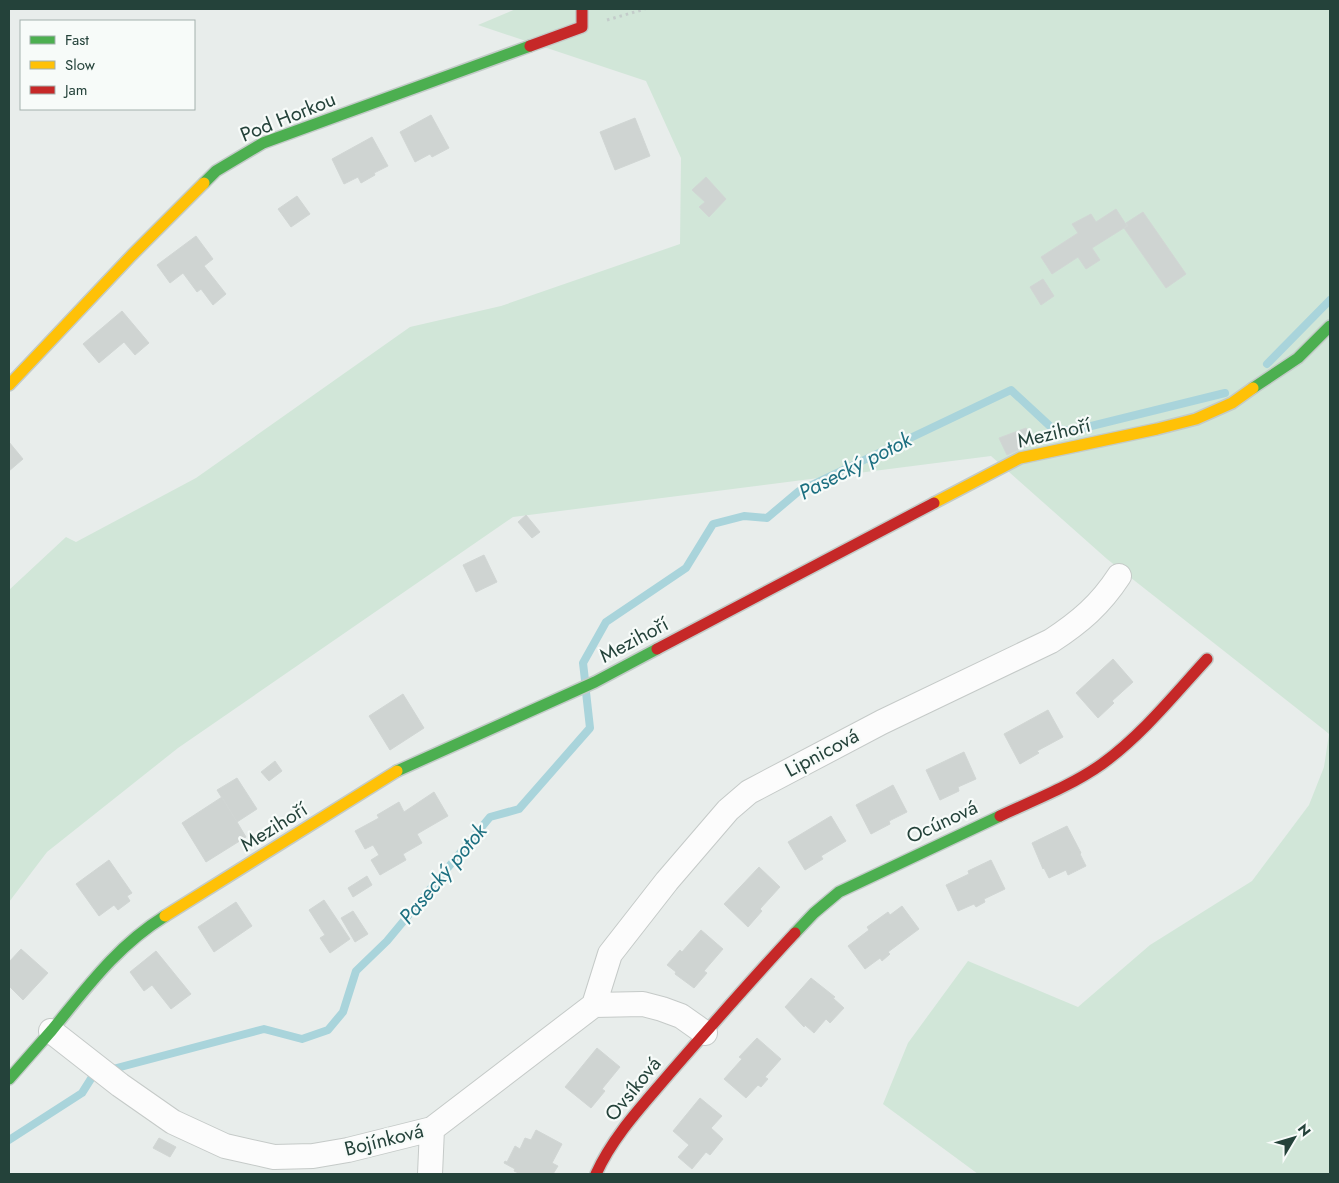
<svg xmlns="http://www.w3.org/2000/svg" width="1339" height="1183" font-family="Jost,sans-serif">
<rect width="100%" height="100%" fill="#e8edeb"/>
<!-- green -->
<path fill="#d1e6d8" d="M516 9H1330V1174H978L883 1104 908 1043 968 961 1078 1007 1150 945 1252 881 1309 805 1324 767 1329 734 1323 729 1107 559 991 456 513 517 178 748 47 852 9 902V590L66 537 76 542 196 478 410 327 501 306 680 244 681 158 646 81 478 25Z"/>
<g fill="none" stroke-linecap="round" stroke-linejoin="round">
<!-- stream -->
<path stroke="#a9d4db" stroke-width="8" d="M1267 364 1330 300
M585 680 583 663 606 622 686 568 713 524 744 516 767 518 799 491 1011 390 1052 428 1071 431 1225 393
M9 1140 82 1093 94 1074 264 1029 302 1039 328 1030 343 1012 356 971 387 941 490 817 519 809 590 728 586 692"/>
</g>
<!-- building -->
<path fill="#cfd4d2" stroke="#d1d6d4" d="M431 115 449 148 432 157 430 154 415 162 400 132Z
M635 118 650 156 615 170 600 132Z
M372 137 388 166 374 173 375 175 361 183 358 177 344 184 332 159Z
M706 177 726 199 709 217 699 207 705 202 692 190Z
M297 196 310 214 291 227 278 209Z
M1116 209 1127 226 1092 248 1100 260 1086 269 1078 257 1052 274 1041 257 1078 233 1072 224 1091 214 1096 222Z
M1143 212 1186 274 1166 288 1124 228 1128 226 1126 223Z
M196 236 213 259 204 266 226 294 213 305 201 289 197 292 183 273 170 283 157 265Z
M1043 279 1054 296 1041 305 1030 287Z
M122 311 149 343 135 355 124 342 99 363 83 344Z
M1026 428 1032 444 1007 455 999 438Z
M9 442 23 459 9 471Z
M526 515 540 532 532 538 518 522Z
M484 555 497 582 476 592 463 565Z
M1113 659 1133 682 1112 701 1114 703 1098 718 1076 693Z
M403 694 424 728 390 750 369 716Z
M1048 710 1063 737 1037 751 1039 753 1020 764 1004 734Z
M964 752 976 779 958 787 959 791 940 800 926 770Z
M275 761 282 771 269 781 261 772Z
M237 778 257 809 237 822 217 790Z
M893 785 907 812 889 821 890 824 871 834 856 805Z
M434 792 448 816 417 834 422 843 403 854 406 860 380 875 371 860 379 855 373 845 365 849 355 831 379 818 377 815 399 802 404 812Z
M222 797 246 837 206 862 182 823Z
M831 816 846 841 821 856 823 859 805 870 788 842Z
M1067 826 1081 853 1080 854 1086 866 1068 875 1066 870 1049 878 1044 868 1043 869 1032 843Z
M109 860 132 893 127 896 130 901 118 910 114 905 99 916 76 884Z
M991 860 1005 889 984 899 985 902 976 907 974 904 958 911 946 885 969 874 968 871Z
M759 867 780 887 760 909 762 911 748 927 724 904Z
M367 876 372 885 353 897 348 888Z
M324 900 350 939 330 953 320 938 325 935 309 910Z
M236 902 252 926 214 952 198 927Z
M902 906 919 929 888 952 890 954 882 961 880 958 865 969 848 946 869 930 867 927 888 912 890 915Z
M353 911 368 934 355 942 341 918Z
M701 930 723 949 704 971 707 973 694 988 675 974 676 972 667 965 680 950 682 952Z
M21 949 48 973 23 1000 9 986V962Z
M156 951 191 994 171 1009 152 985 144 991 130 972Z
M811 978 835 997 833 998 844 1008 830 1023 826 1019 814 1033 805 1025 804 1027 785 1007Z
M757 1038 781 1059 765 1077 768 1079 761 1087 758 1085 746 1098 724 1079 742 1059 739 1057Z
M597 1048 620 1067 602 1089 605 1091 591 1108 565 1087Z
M700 1098 722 1116 711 1128 723 1139 710 1155 706 1152 692 1169 678 1157 689 1145 673 1131Z
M536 1130 562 1144 552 1163 558 1166 553 1174H521L514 1171 515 1169 504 1163 505 1161 507 1162 515 1146 520 1149 525 1138 531 1140Z
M159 1138 176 1147 170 1157 153 1148Z"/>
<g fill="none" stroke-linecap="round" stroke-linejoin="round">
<defs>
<path id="street" d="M594 1005 610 954 667 881 728 810 749 792 882 722 1051 641C1080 622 1100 605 1119 576
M51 1031 120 1085 173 1122 225 1146 274 1157 313 1156 348 1150 432 1129 594 1005 643 1004 662 1009 681 1016 705 1033
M430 1174 432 1129"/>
<path id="fast" d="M204 183 216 171 263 143 530 46
M1253 388 1298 358 1330 326
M397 771 595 682 657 649
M795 933 814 913 839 892 1000 816
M9 1079C23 1063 38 1046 52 1030 88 986 117 946 165 916"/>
<path id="slow" d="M9 385 132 255 204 183
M934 503 1020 458 1157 429 1196 419 1232 403 1253 388
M165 916 397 771"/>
<path id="jam" d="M530 46 582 27V9
M657 649 934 503
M1000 816C1034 800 1071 786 1102 764 1142 735 1174 695 1207 659
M596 1174C613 1136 643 1105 670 1073 711 1026 752 979 795 933"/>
</defs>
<!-- street casing -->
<use href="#street" stroke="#c5cac8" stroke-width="26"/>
<!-- fast casing -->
<use href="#fast" stroke="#c3cbc8" stroke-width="14"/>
<!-- slow casing -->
<use href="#slow" stroke="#c3cbc8" stroke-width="14"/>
<!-- jam casing -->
<use href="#jam" stroke="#c3cbc8" stroke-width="14"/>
<!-- path -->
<path stroke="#c3ccca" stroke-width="3" stroke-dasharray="2.5 4" stroke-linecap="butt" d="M607 20 645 9"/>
<!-- street -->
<use href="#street" stroke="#fcfcfc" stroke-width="24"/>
<!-- fast -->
<use href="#fast" stroke="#4caf50" stroke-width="11"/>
<!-- slow -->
<use href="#slow" stroke="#ffc107" stroke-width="11"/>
<!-- jam -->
<use href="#jam" stroke="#c62828" stroke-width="11"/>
</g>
<g text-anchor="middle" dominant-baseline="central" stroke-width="4.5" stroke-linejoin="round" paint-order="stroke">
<!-- street labels -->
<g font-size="20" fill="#24423a" stroke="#f7fbf9">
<text transform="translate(288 117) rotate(-22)">Pod Horkou</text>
<text transform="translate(1054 433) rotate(-13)">Mezihoří</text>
<text transform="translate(634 640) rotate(-28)">Mezihoří</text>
<text transform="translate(822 753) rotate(-28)">Lipnicová</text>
<text transform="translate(942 822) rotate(-25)">Ocúnová</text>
<text transform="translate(274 827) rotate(-32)">Mezihoří</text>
<text transform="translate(633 1089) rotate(-51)">Ovsíková</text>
<text transform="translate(384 1140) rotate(-14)">Bojínková</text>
</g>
<!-- water labels -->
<g font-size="21" font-style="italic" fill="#1c6f80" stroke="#f7fbf9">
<text transform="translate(855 466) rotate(-27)">Pasecký potok</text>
<text transform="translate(443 874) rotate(-50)">Pasecký potok</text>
</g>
</g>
<!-- border -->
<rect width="1339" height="1183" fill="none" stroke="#24423a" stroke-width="20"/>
<!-- legend -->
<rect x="20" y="20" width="175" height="90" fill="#f7fbf9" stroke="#a3b1ad"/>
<rect x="30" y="36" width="25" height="8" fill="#4caf50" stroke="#a3b1ad"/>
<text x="65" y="45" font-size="15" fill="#24423a">Fast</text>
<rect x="30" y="61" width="25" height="8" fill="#ffc107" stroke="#a3b1ad"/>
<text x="65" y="70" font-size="15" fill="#24423a">Slow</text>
<rect x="30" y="86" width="25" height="8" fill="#c62828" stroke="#a3b1ad"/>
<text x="65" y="95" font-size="15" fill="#24423a">Jam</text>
<!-- north arrow -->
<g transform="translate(1294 1138) rotate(52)" stroke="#f7fbf9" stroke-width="4" paint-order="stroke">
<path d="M0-4L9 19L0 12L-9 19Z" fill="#24423a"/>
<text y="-8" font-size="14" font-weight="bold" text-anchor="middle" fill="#24423a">N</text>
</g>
</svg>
